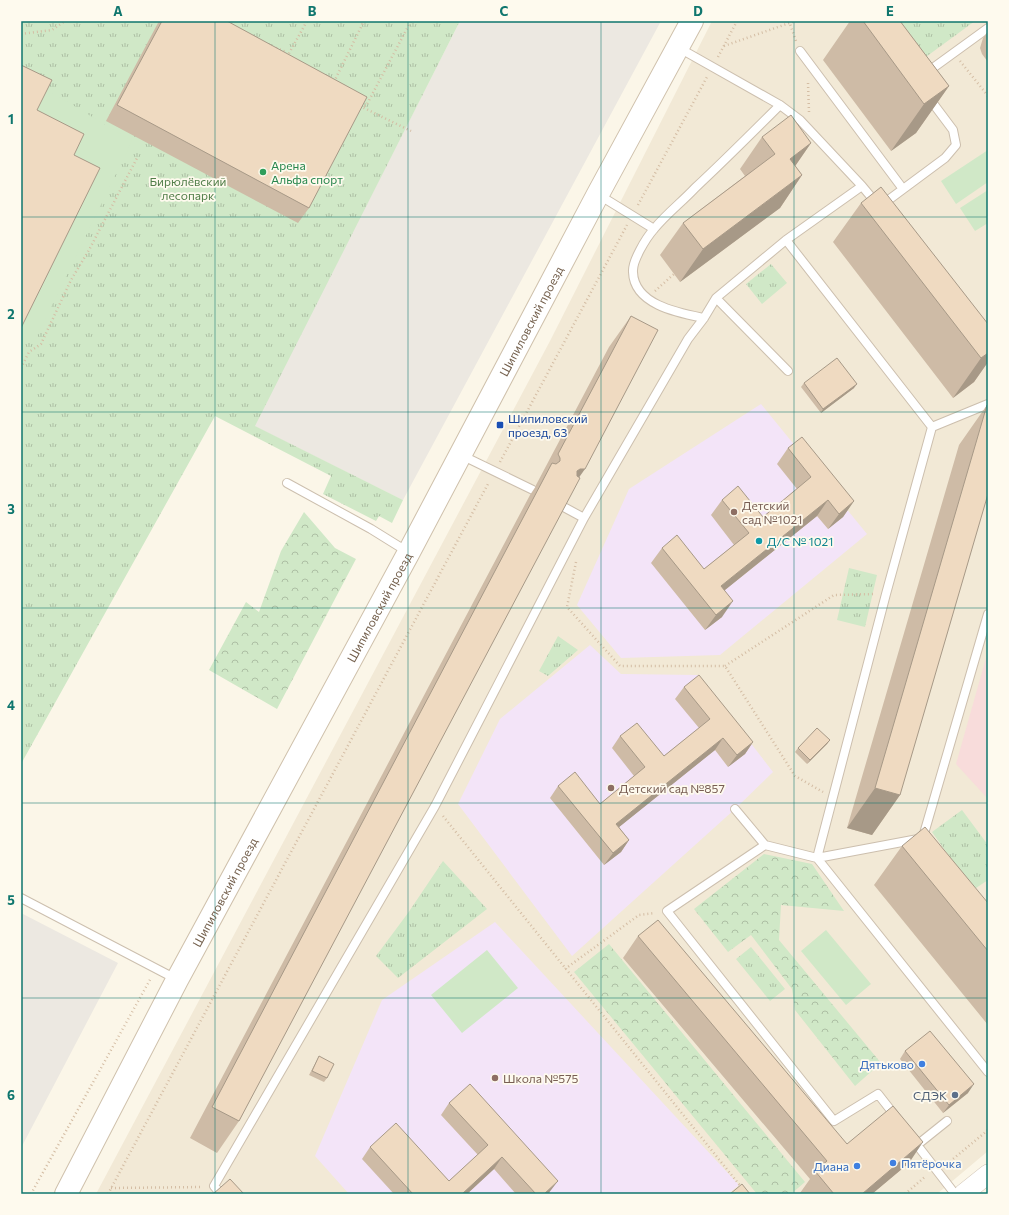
<svg xmlns="http://www.w3.org/2000/svg" width="1009" height="1215" font-family="Commissioner,sans-serif">
<defs>
<pattern id="forest-crowns" width="20" height="18" patternUnits="userSpaceOnUse"><rect width="20" height="18" fill="#d0e8c7"/><path d="M2 6a3 3 0 1 1 6 0M12 15a3 3 0 1 1 6 0" fill="none" stroke="#adbfa4"/></pattern>
<pattern id="park-tufts" width="24" height="20" patternUnits="userSpaceOnUse"><rect width="24" height="20" fill="#d0e8c7"/><path d="M3 7l-1-3M5 7V3M7 7l1-3M15 17l-1-3M17 17v-4M19 17l1-3" fill="none" stroke="#adbfa4"/></pattern>
</defs>
<rect width="100%" height="100%" fill="#fbf6e8"/>
<!-- residential -->
<path fill="#f2e9d6" d="M712 21H988V1151L937 1194H96L550 341Z"/>
<!-- industrial -->
<path fill="#ece8e1" d="M460 21H661L403 500 254 426Z
M21 913 118 963 21 1148Z"/>
<!-- education -->
<path fill="#f3e4f8" d="M761 404 867 534 720 655 621 658 577 605 629 489Z
M590 645 621 674 698 675 773 772 735 809 572 956 458 804 500 719Z
M495 922 739 1185 728 1194H349L315 1156 382 1000Z"/>
<!-- medical -->
<path fill="#f8dcdb" d="M988 656V799L956 764 986 658Z"/>
<!-- forest -->
<path fill="url(#forest-crowns)" d="M304 512 335 548 356 559 277 709 209 670 246 602 259 612 281 551Z
M764 854 812 864 844 911 781 905 779 940 881 1063 855 1086 795 1010 792 989 751 935 728 952 694 909Z
M609 944 805 1182 791 1194H757L574 972Z"/>
<!-- park -->
<path fill="url(#park-tufts)" d="M21 21H460L255 426 403 500 392 523 379 516 376 521 323 494 331 476 215 416 21 764Z
M891 21H975L919 62Z
M771 264 787 283 762 304 746 284Z
M849 568 877 575 865 627 837 620Z
M558 636 578 650 548 676 539 671Z
M962 810 988 845V880L973 890 932 832Z
M443 861 487 909 398 978 376 956 408 913Z
M751 947 785 989 770 1001 736 959Z"/>
<!-- garden -->
<path fill="#d0e8c7" d="M21 74 132 141 35 340 21 333Z
M988 150V182L956 204 941 181Z
M988 190V223L975 231 960 208Z
M826 930 871 984 846 1005 801 951Z
M487 950 518 988 462 1033 431 995Z"/>
<g fill="none" stroke-linecap="round" stroke-linejoin="round">
<defs>
<path id="service" d="M679 48 780 105 800 120 862 186 877 204
M800 51 903 189
M926 73 988 28
M599 195 654 229
M883 204 945 158 956 145 953 130 929 98
M786 240 932 427 886 594 817 858 988 1072
M716 298 788 371
M704 318C679 313 634 305 633 272 632 261 646 238 654 229 666 214 682 202 695 188 724 161 752 133 780 105
M932 427 988 404
M461 455 533 490
M287 483 371 529 408 552
M560 505 584 518
M735 809 765 845 817 858 918 839
M923 837 988 614
M765 845 667 911 834 1121 878 1094 896 1117
M21 898 176 979
M914 1141 955 1194
M917 1145 947 1121
M221 1194 214 1186 435 806 584 518 688 339 704 318 716 298 786 240 862 186"/>
<path id="tertiary" d="M963 1194 988 1174"/>
<g id="secondary">
<path id="s1" d="M66 1194 177 980 409 552 598 194 692 21"/>
</g>
</defs>
<!-- service casing -->
<use href="#service" stroke="#ccbfae" stroke-width="10"/>
<!-- tertiary casing -->
<use href="#tertiary" stroke="#ccbfae" stroke-width="20"/>
<!-- secondary casing -->
<use href="#secondary" stroke="#cfc1ac" stroke-width="24"/>
<!-- path -->
<path stroke="#d4bda4" stroke-width="2.5" stroke-dasharray="1 3" stroke-linecap="butt" d="M789 21 796 41
M21 34 52 30 65 21
M724 46 795 21
M276 48 286 52 285 54
M287 57 307 21
M718 57 737 21
M960 61 988 96
M334 82 364 21
M808 83 809 112
M361 104 366 106 411 21
M360 106 411 131
M638 205 707 77
M655 291 674 274
M21 368 29 352 41 344 71 280 89 250 137 158
M500 462 627 225
M576 562 567 607 620 666H725L795 776 823 792
M725 666 834 595 874 594
M443 816 742 1188
M565 969 639 915 655 913
M947 1164 988 1130
M111 1188 203 1187
M31 1194 151 978
M108 1194 489 482
M905 1194 926 1176"/>
<!-- service -->
<use href="#service" stroke="#fff" stroke-width="8"/>
<!-- tertiary -->
<use href="#tertiary" stroke="#fff" stroke-width="19"/>
<!-- secondary -->
<use href="#secondary" stroke="#fff" stroke-width="22"/>
</g>
<!-- wall -->
<path fill="#cebba6" d="M159 21H227L309 208 298 223 106 121Z
M850 21H900L949 86 916 133 891 151 823 60Z
M988 31V62L982 54 980 48 983 38Z
M762 137 811 143 795 166 802 175 780 208 680 282 660 255 683 223 745 176 740 169Z
M861 203 988 362 974 382 953 398 833 242Z
M631 316 579 477 239 1121 217 1153 190 1138 530 495 536 486V485L609 347Z
M804 383 854 388 821 413 801 387Z
M987 405 900 795 872 835 847 828 959 445Z
M788 448 854 501 843 517 828 529 817 516 725 590 722 617 705 630 651 563 662 548 704 569 734 545 711 515 722 500 763 517 797 489 777 464Z
M684 687 753 742 745 754 728 767 715 750 619 827 629 840 621 852 604 865 550 798 558 786 600 804 634 776 612 748 620 736 664 756 699 728 675 699Z
M830 740 827 744 807 764 795 752 798 748Z
M902 846 988 903V1025L874 885Z
M638 936 847 1144 909 1163 872 1194H802L800 1193 810 1179 623 958Z
M905 1051 968 1093 943 1113 900 1059Z
M319 1056 327 1078 324 1082 309 1075 317 1060Z
M449 1103 550 1193 548 1194H516L494 1169 467 1194H394L362 1159 370 1147 449 1181 478 1155 441 1115Z"/>
<!-- shaded-wall -->
<path fill="#a79987" d="M949 86 916 133 891 151 924 104Z
M811 143 789 175 790 159Z
M802 175 780 208 680 282 703 249Z
M988 353V362L974 382 953 398 981 358Z
M857 384 854 388 821 413 823 409Z
M580 469H585L563 500 577 471Z
M828 500 817 516 710 602 721 586Z
M854 501 843 517 828 529 839 514Z
M733 601 722 617 705 630 716 615Z
M723 738 715 750 608 836 616 824Z
M830 740 827 744 807 764 810 760Z
M753 742 745 754 728 767 737 755Z
M875 788 900 795 872 835 847 828Z
M629 840 621 852 604 865 613 853Z
M974 1084 968 1093 943 1113 949 1105Z
M923 1142 909 1163 872 1194H862Z
M502 1157 494 1169 467 1194H462Z
M558 1181 548 1194H544Z"/>
<!-- building -->
<path fill="#efdac1" stroke="#a79987" d="M162 21H227L367 97 309 208 117 105Z
M863 21H900L949 86 924 104Z
M21 65 52 80 37 110 84 134 74 155 100 168 21 328Z
M791 115 811 143 790 159 802 175 703 249 683 223 775 154 762 137Z
M881 187 988 324V353L981 358 861 203Z
M631 316 658 330 585 469H580L577 471V476L580 478 239 1121 212 1107 552 463 556 464 560 461V458L558 454Z
M837 358 857 384 823 409 804 383Z
M987 405 988 406V494L900 795 875 788Z
M802 437 854 501 839 514 828 500 721 586 733 601 716 615 662 548 677 535 704 569 749 533 722 500 738 486 763 517 811 477 788 448Z
M699 675 753 742 737 755 723 738 616 824 629 840 613 853 558 786 575 772 600 804 645 767 620 736 637 723 664 756 710 719 684 687Z
M817 728 830 740 810 760 798 748Z
M925 827 988 903V951L902 846Z
M658 920 847 1144 893 1106 923 1142 862 1194H834L815 1171 827 1161 638 936Z
M930 1031 974 1084 949 1105 905 1051Z
M319 1056 334 1064 327 1078 312 1071Z
M470 1084 558 1181 544 1194H536L502 1157 462 1194H413L370 1147 396 1123 449 1181 488 1145 449 1103Z
M230 1179 244 1194H213Z
M742 1184 750 1194H730Z"/>
<!-- grid -->
<path fill="none" stroke="#0f766e" stroke-width="1" stroke-opacity="0.55" d="M215 21V1194M408 21V1194M601 21V1194M794 21V1194M21 217H988M21 412H988M21 608H988M21 803H988M21 998H988"/>
<!-- markers -->
<circle fill="#2e9e5b" stroke="#fefaee" stroke-width="1.5" cx="263" cy="172" r="4"/>
<rect fill="#1a4fb4" stroke="#fefaee" stroke-width="1.5" x="496" y="421" width="8" height="8" rx="2"/>
<g fill="#8d6e63" stroke="#fefaee" stroke-width="1.5">
<circle cx="734" cy="512" r="4"/>
<circle cx="611" cy="788" r="4"/>
<circle cx="495" cy="1078" r="4"/>
</g>
<circle fill="#0f9aa8" stroke="#fefaee" stroke-width="1.5" cx="759" cy="541" r="4"/>
<g fill="#3f7fe0" stroke="#fefaee" stroke-width="1.5">
<circle cx="922" cy="1064" r="4"/>
<circle cx="893" cy="1163" r="4"/>
<circle cx="857" cy="1166" r="4"/>
</g>
<circle fill="#5c6f8a" stroke="#fefaee" stroke-width="1.5" cx="955" cy="1095" r="4"/>
<g text-anchor="middle" dominant-baseline="central" stroke-width="3.5" stroke-linejoin="round" paint-order="stroke">
<!-- leisure labels -->
<g font-size="12" fill="#27864d" stroke="#fefaee" text-anchor="start">
<text x="271" y="165">Арена<tspan x="271" dy="14">Альфа спорт</tspan></text>
</g>
<!-- park labels -->
<g font-size="12" fill="#517e49" stroke="#fefaee">
<text x="188" y="181">Бирюлёвский<tspan x="188" dy="14">лесопарк</tspan></text>
</g>
<!-- street labels -->
<g font-size="12" fill="#74604d" stroke="#fefaee">
<text stroke="none"><textPath href="#s1" startOffset="989">Шипиловский проезд</textPath></text>
<text stroke="none"><textPath href="#s1" startOffset="665">Шипиловский проезд</textPath></text>
<text stroke="none"><textPath href="#s1" startOffset="341">Шипиловский проезд</textPath></text>
</g>
<!-- transit labels -->
<g font-size="12" fill="#164399" stroke="#fefaee" text-anchor="start">
<text x="508" y="418">Шипиловский<tspan x="508" dy="14">проезд, 63</tspan></text>
</g>
<!-- education labels -->
<g font-size="12" fill="#785e54" stroke="#fefaee" text-anchor="start">
<text x="742" y="505">Детский<tspan x="742" dy="14">сад №1021</tspan></text>
<text x="619" y="788">Детский сад №857</text>
<text x="503" y="1078">Школа №575</text>
</g>
<!-- culture labels -->
<g font-size="12" fill="#0d838f" stroke="#fefaee" text-anchor="start">
<text x="767" y="541">Д/C № 1021</text>
</g>
<!-- shop labels -->
<g font-size="12" fill="#366cbe" stroke="#fefaee" text-anchor="end">
<text x="914" y="1064">Дятьково</text>
<text x="901" y="1163" text-anchor="start">Пятёрочка</text>
<text x="849" y="1166">Диана</text>
</g>
<!-- service labels -->
<g font-size="12" fill="#4e5e75" stroke="#fefaee" text-anchor="end">
<text x="947" y="1095">СДЭК</text>
</g>
</g>
<!-- border -->
<rect width="1009" height="1215" fill="none" stroke="#fefaee" stroke-width="44"/>
<rect x="22" y="22" width="965" height="1171" fill="none" stroke="#0f766e" stroke-width="1.5"/>
<g font-size="13" text-anchor="middle" font-weight="bold" fill="#0f766e">
<text x="118" y="16">A</text>
<text x="312" y="16">B</text>
<text x="504" y="16">C</text>
<text x="698" y="16">D</text>
<text x="890" y="16">E</text>
<text x="11" y="124">1</text>
<text x="11" y="319">2</text>
<text x="11" y="514">3</text>
<text x="11" y="710">4</text>
<text x="11" y="905">5</text>
<text x="11" y="1100">6</text>
</g>
</svg>
